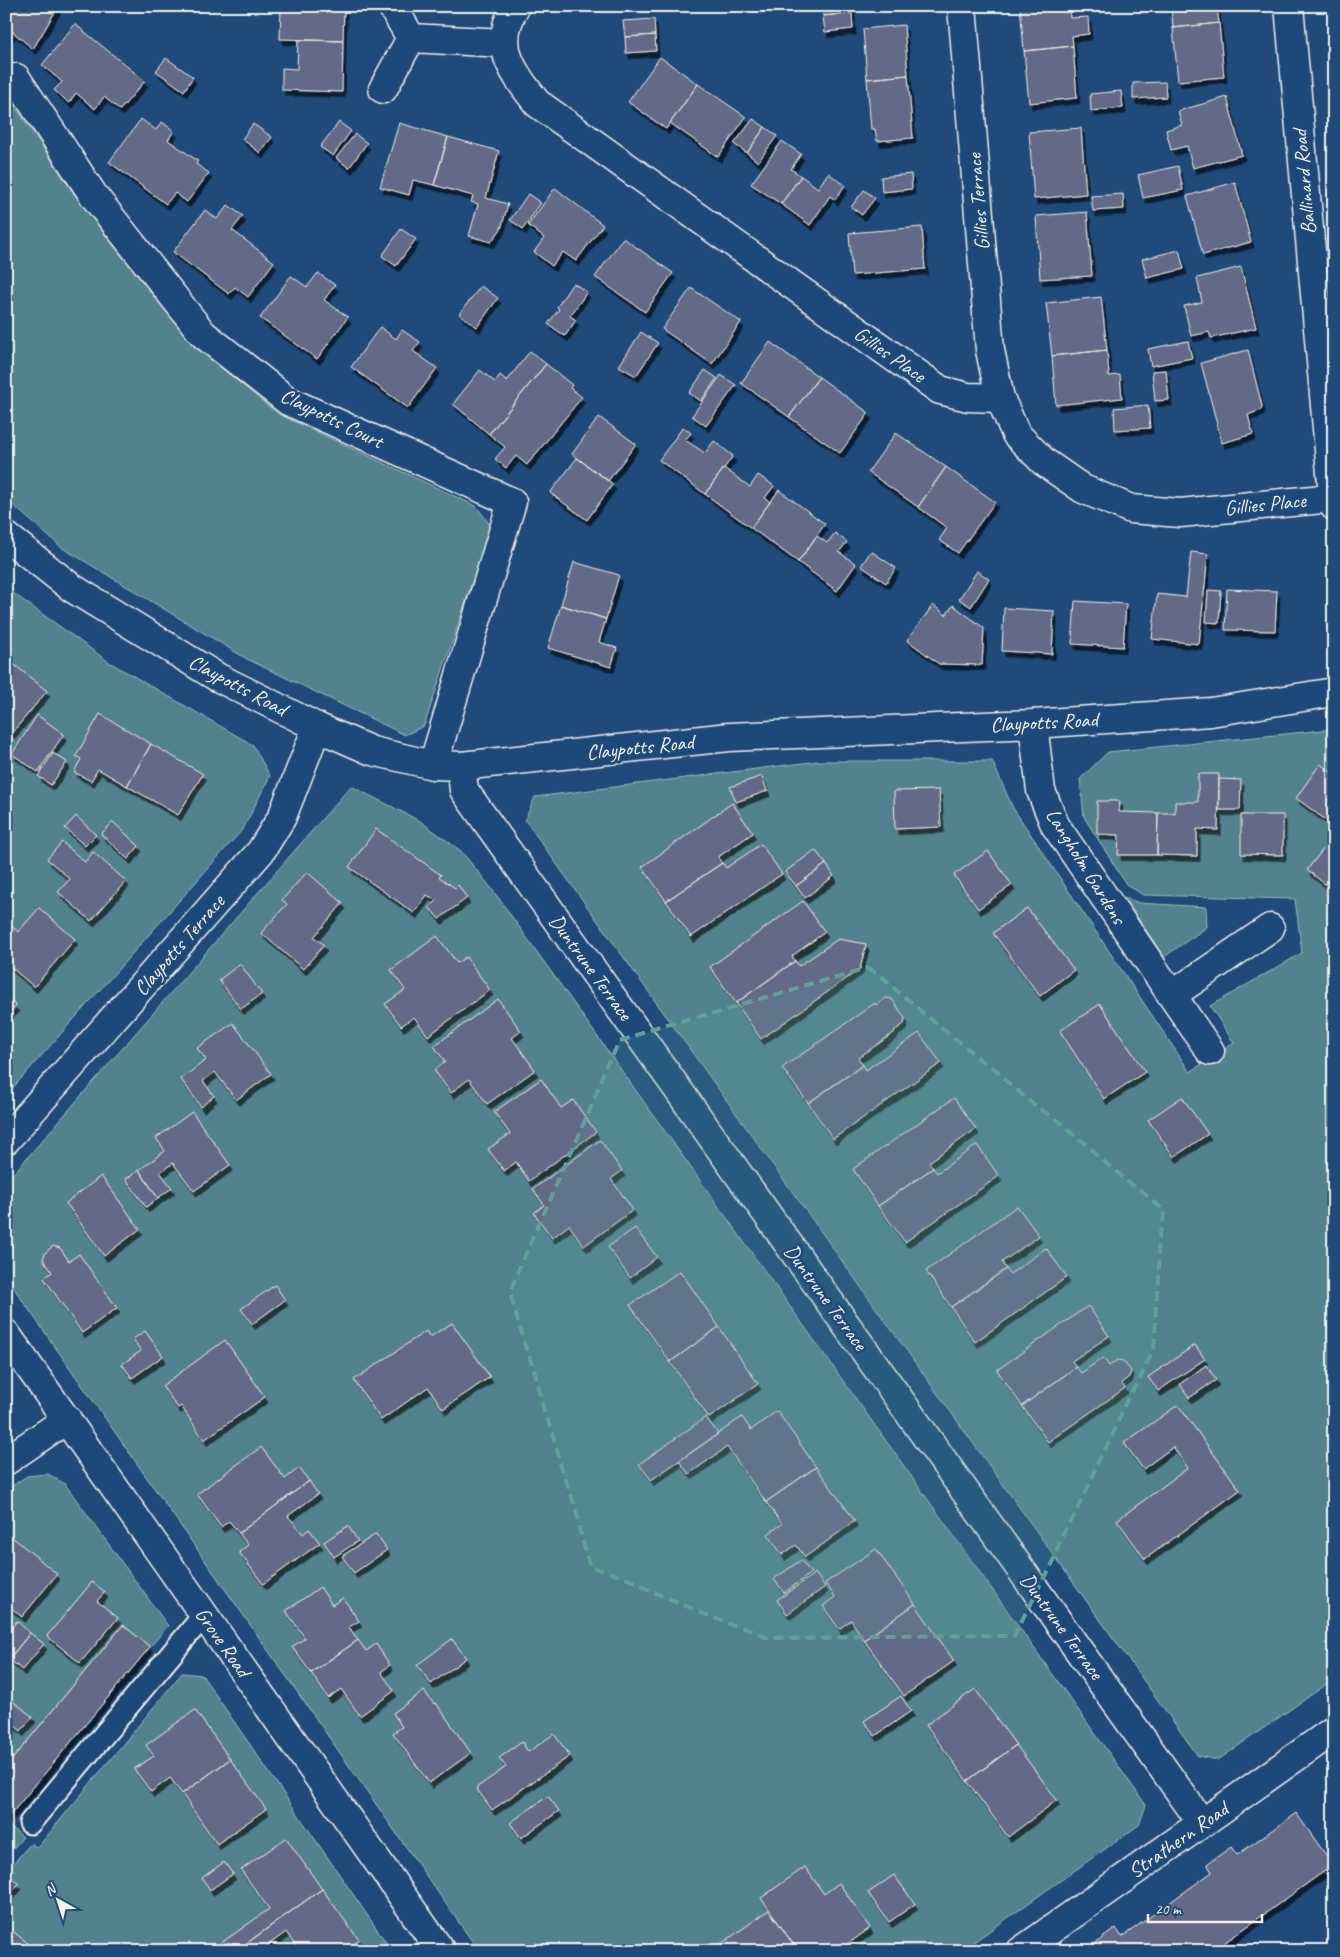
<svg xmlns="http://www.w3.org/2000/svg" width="1340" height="1957" font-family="Caveat,sans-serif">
<defs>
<filter id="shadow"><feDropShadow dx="3" dy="5.5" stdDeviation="0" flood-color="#0009"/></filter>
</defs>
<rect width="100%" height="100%" fill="#1f4a7a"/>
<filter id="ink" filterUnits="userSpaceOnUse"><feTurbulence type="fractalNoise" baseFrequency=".02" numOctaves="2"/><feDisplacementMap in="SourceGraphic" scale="10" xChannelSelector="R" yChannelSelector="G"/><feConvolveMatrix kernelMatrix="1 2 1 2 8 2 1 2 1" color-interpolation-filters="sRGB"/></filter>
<g filter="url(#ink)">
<!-- green -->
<path fill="#51828e" stroke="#a2babb" d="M6 93 82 205 191 343 278 414 476 506 491 526 424 726 405 735 247 659 61 547 6 499Z
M6 588 109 662 253 745 270 776 243 829 10 1091 6 1092Z
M1334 729V1679L1218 1760 1198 1756 525 820 535 797 819 761H992L1013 808 1190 1072 1234 1043 1210 1006 1302 953 1295 899 1143 895 1126 884 1084 817 1080 779 1108 752Z
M351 786 420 821 461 851 492 889 1146 1805 1139 1825 961 1951H479L6 1277V1182Z
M1124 897 1139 903 1206 907 1207 927 1164 957Z
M48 1474 65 1484 168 1626 150 1647 123 1625 6 1767V1490L27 1476Z
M182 1673 202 1675 392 1951H6V1872L31 1843 37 1848Z
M6 1823 23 1837 6 1857Z"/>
<!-- building -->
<path fill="#636b87" stroke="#f4f1e8" filter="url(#shadow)" d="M6 6H57L58 7 33 49 13 32 10 36 6 33Z
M281 6H344L343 41 280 39Z
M822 6H851L852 13 823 16Z
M1020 6H1069L1070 18 1088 17 1089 34 1072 36 1073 46 1024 51Z
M1171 6H1217L1219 23 1173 28Z
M852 13 853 29 825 32 823 16Z
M654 19 655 35 625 37 623 21Z
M1219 23 1224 77 1178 81 1173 28Z
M75 24 145 81 120 110 104 97 95 109 76 93 69 103 54 90 62 82 42 65Z
M904 25 908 75 867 79 863 29Z
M655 35 656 51 626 53 625 37Z
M298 40 343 41 342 92 282 90V68L297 69Z
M1073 46 1077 98 1029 103 1024 51Z
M660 57 698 84 666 129 628 102Z
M166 58 193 77 184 91 156 71Z
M908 75 913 138 877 141 875 129H871L867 79Z
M1165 82 1166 97 1133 99V83Z
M698 84 746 117 718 157 670 123Z
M1121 91 1123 108 1091 111 1090 94Z
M1227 97 1242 155 1193 168 1187 146 1171 150 1166 130 1182 125 1178 111Z
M141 119 156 130 162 122 174 131 168 140 198 161 196 164 209 173 187 202 175 193 166 204 109 162Z
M753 119 765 127 747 153 734 144Z
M339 122 351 131 333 156 320 147Z
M399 123 448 137 434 185 413 180 409 195 380 187Z
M253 124 272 137 260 153 242 139Z
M765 127 777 136 758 162 747 153Z
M1081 128 1086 194 1034 199 1029 132Z
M355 134 367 143 349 168 336 158Z
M448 137 499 151 486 198 508 204 501 229 491 242 469 236 478 204 471 202 473 196 434 185Z
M782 141 801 154 791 169 801 176 781 204 751 184Z
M1178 166 1183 190 1143 198 1138 175Z
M828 173 845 185 835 200 830 196 810 225 781 204 801 176 818 188Z
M911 174 912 189 882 192 881 177Z
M1235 182 1251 242 1203 255 1187 196Z
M555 188 603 225 576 261 563 252 552 266 534 252 544 238 528 225Z
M864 190 875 198 862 215 851 207Z
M528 194 541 203 523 229 510 220Z
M1123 194 1124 209 1093 211 1091 196Z
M228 205 243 216 232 230 274 262 248 297 235 287 229 294 173 252 205 210 217 219Z
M1087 212 1092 276 1040 279 1036 216Z
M922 227 925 269 852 275 849 233Z
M401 229 416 239 396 266 382 256Z
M623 238 673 273 645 312 595 277Z
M1179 250 1184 269 1147 278 1142 259Z
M1241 267 1256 328 1211 338 1209 332 1191 336 1184 306 1202 302 1197 278Z
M318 273 335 285 324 300 348 317 317 359 260 318 291 276 307 287Z
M573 283 587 292 570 316 576 320 565 336 548 324 559 309 557 307Z
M481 286 498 298 477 327 459 314Z
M691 288 741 322 712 364 662 329Z
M1101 297 1107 350 1052 356 1046 303Z
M380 327 396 339 402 330 420 342 413 351 437 368 408 408 351 367Z
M641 332 658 343 636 376 619 366Z
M1188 341 1192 358 1151 366 1148 349Z
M770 342 819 377 789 417 741 383Z
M1107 350 1109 376 1120 375 1122 398 1056 405 1052 356Z
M1248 350 1262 406 1261 410 1248 415 1253 434 1222 443 1201 363Z
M530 351 546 364 489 434 453 404 480 370 495 382 500 375 507 381Z
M546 364 572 385 570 388 582 397 527 465 516 456 506 468 495 459 505 447 489 434Z
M705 370 717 378 701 401 689 393Z
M1166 370 1169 400 1155 401 1152 371Z
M721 375 736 385 706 426 692 416Z
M819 377 869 413 840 453 789 417Z
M1148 405 1150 428 1115 430 1114 408Z
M599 417 636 444 608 481 572 454Z
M683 427 691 433 685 440 705 453 714 441 733 456 705 494 659 460Z
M896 433 946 467 918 507 868 472Z
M577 458 613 484 587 520 550 493Z
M946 467 995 502 958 553 939 540 947 528 918 507Z
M724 468 750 487 758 475 774 486 765 498 770 502 751 528 705 494Z
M779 490 825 524 798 562 751 528Z
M835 533 847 542 839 552 856 564 837 591 798 562 817 536 827 543Z
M871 551 896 568 886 583 861 566Z
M1191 552 1208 554 1199 644 1152 639 1157 594 1186 597Z
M574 562 619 575 606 619 561 605Z
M977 571 989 579 971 607 959 599Z
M1227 589 1277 591 1275 631 1225 630Z
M1208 590 1221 591 1219 623 1206 622Z
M1075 601 1126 604 1123 647 1072 644Z
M561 605 606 619 599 642 617 648 611 667 548 648Z
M933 605 946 615 953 605 984 628 982 665 939 664 907 640Z
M1004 608 1054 611 1052 654 1002 651Z
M6 658 47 691 12 733 6 729Z
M100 714 151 744 127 786 98 769 91 781 74 772 81 759 76 756Z
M37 715 64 734 38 772 12 754Z
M151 744 203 774 178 815 127 786Z
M53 753 67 762 51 785 38 776Z
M1320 764 1334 774V811L1327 821 1296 798Z
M1198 774H1219L1218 830 1197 829V856L1157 855 1158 813H1175V802H1198Z
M762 776 767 791 736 802 730 787Z
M1219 779 1241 780 1240 810H1219Z
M939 790 941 827 895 829 894 791Z
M1097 801H1120L1119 812 1158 813 1157 855H1118L1119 835 1097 834Z
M732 803 753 833 718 857 722 863 666 901 642 867Z
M1241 815H1283V855L1241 854Z
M76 816 96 835 85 846 65 828Z
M113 822 139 846 128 859 101 834Z
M376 829 441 875 439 877 455 888 458 885 467 898 439 919 429 907 437 901 427 895 414 913 349 867Z
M1334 835V891L1307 870Z
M62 842 85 862 93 852 126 881 91 921 58 892 70 879 47 859Z
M761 844 782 874 691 937 666 901 722 863 726 868Z
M815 850 826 864 796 886 785 872Z
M988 851 1012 885 978 909 954 875Z
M826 864 834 876 805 898 796 886Z
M307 872 343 903 314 937 324 945 303 969 261 933 287 904 282 900Z
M803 901 825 932 792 956 795 961 736 1003 710 967Z
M39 908 75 939 34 987 6 963V923L7 922 18 932Z
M1027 908 1074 970 1040 996 993 933Z
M437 936 457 963 466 957 490 990 428 1036 414 1017 401 1026 385 1004 405 990 391 970Z
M838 939 866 944 860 969 761 1039 736 1003 795 961 799 966Z
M240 964 262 994 241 1009 219 980Z
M6 997 16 1006 6 1017Z
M886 998 892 999 905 1018 904 1024 894 1031 895 1032 858 1058 863 1065 808 1103 782 1068 875 1003 876 1005Z
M498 999 521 1031 512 1038 535 1070 487 1104 469 1079 451 1093 434 1070 445 1062 434 1046Z
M1100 1004 1145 1072 1104 1099 1060 1031Z
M233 1023 271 1074 236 1100 215 1072 203 1081 214 1096 201 1107 181 1079 206 1060 197 1048Z
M919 1033 941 1063 833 1139 808 1103 863 1065 866 1070Z
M541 1079 561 1108 573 1100 596 1132 529 1181 516 1162 504 1171 488 1149 510 1134 494 1112Z
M1182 1097 1208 1134 1174 1157 1148 1120Z
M954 1098 976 1129 929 1162 933 1168 878 1206 853 1169Z
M192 1112 230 1165 194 1191 173 1163 160 1172 172 1188 158 1198 139 1170 165 1151 156 1138Z
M600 1140 622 1171 611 1179 633 1210 584 1246 569 1225 552 1238 534 1213 544 1205 533 1189Z
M977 1145 999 1176 905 1242 878 1206 933 1168 937 1173Z
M139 1170 158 1198 146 1207 126 1179Z
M101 1176 140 1229 104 1256 66 1203Z
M1017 1206 1039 1236 1002 1262 1006 1269 951 1307 926 1271Z
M635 1228 657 1257 630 1278 608 1247Z
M53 1246 60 1248 69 1261 79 1254 117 1308 82 1333 44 1278 52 1272 43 1259 45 1253Z
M1046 1248 1067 1277 975 1342 951 1307 1006 1269 1010 1274Z
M680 1271 719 1327 670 1362 630 1305Z
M275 1285 285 1300 252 1324 241 1309Z
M1088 1306 1109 1336 1072 1361 1076 1367 1022 1406 997 1370Z
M452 1323 490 1377 443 1409 428 1387 381 1420 354 1380 426 1331 430 1337Z
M719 1327 758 1384 709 1418 670 1362Z
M145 1331 163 1356 132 1378 122 1364 141 1351 133 1339Z
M225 1340 265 1397 204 1440 181 1406 178 1408 162 1386Z
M1195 1345 1205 1359 1158 1391 1148 1377Z
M1103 1358 1109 1366 1117 1360 1123 1361 1131 1371 1129 1377 1121 1383 1125 1388 1048 1442 1022 1406 1076 1367 1081 1373Z
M1206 1365 1216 1380 1189 1398 1180 1384Z
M1178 1405 1240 1490 1145 1559 1117 1520 1188 1468 1173 1447 1143 1469 1124 1443Z
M777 1411 816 1467 766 1502 727 1447 689 1474 679 1461 742 1417 751 1430Z
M706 1417 718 1434 651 1480 639 1464Z
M261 1447 285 1479 299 1468 309 1481 239 1533 229 1521 221 1527 197 1494Z
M816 1467 855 1521 805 1557 796 1545 782 1555 768 1534 782 1524 766 1502Z
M309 1481 318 1494 288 1516 303 1534 309 1529 320 1543 263 1584 239 1552 248 1545 239 1533Z
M348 1526 358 1541 334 1557 324 1542Z
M6 1532 57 1574 22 1617 6 1603Z
M376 1534 387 1550 354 1573 342 1556Z
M876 1549 915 1604 864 1640 851 1620 839 1629 823 1606 835 1597 825 1583Z
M801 1560 811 1573 784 1593 774 1579Z
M815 1573 825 1587 787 1614 777 1600Z
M92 1582 105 1592 97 1601 118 1618 80 1663 47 1636Z
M320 1587 332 1605 343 1598 359 1621 349 1627 358 1640 311 1673 292 1647 305 1638 286 1611Z
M915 1604 954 1661 904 1696 864 1640Z
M17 1621 30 1633 9 1659 6 1657V1634Z
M123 1625 150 1647 6 1820V1767Z
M30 1633 44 1644 22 1670 9 1659Z
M452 1639 466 1658 431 1684 417 1665Z
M358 1640 366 1651 376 1644 390 1665 381 1672 394 1691 360 1716 341 1689 328 1698 311 1673Z
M975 1689 1016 1745 967 1781 926 1725Z
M424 1691 434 1704 436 1703 471 1753 429 1783 393 1733 402 1727 393 1713Z
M6 1696 33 1717 21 1731 6 1719Z
M901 1696 911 1711 875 1736 864 1721Z
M195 1710 230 1759 182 1794 170 1778 151 1792 134 1769 154 1756 146 1745Z
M554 1734 570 1756 492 1810 476 1788 506 1767 499 1758 522 1742 528 1752Z
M1016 1745 1057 1800 1008 1837 967 1781Z
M230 1759 266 1809 217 1844 182 1794Z
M548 1796 559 1811 521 1838 510 1823Z
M1296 1813 1333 1865 1213 1951H1095L1092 1946 1116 1928 1122 1937 1212 1872 1207 1864 1231 1847 1237 1855Z
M286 1838 322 1889 236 1951H210L269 1909 241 1870Z
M224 1862 233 1874 210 1890 202 1878Z
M805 1867 824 1894 839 1883 870 1928 838 1951H798L761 1898Z
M7 1874 19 1884 6 1898V1875Z
M894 1875 915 1904 889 1922 868 1893Z
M322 1889 359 1940 344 1951H299L286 1932 260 1951H236Z
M769 1910 798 1951H720L717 1947Z
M6 1926 29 1944 23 1951H6Z"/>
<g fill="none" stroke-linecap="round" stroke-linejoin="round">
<defs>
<path id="service" d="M30 1823 204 1615"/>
<path id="minor" d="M516 6C491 45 513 72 537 103L940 390 968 397 1000 398 1016 434 1044 462 1083 489 1131 509 1180 513 1333 498
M962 6 990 350 1000 398
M1289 6 1334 506
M411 38 504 43
M16 78 94 196 203 334 288 401 512 502 433 765
M383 89 411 38 392 6
M1033 724 1041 791 1055 825 1210 1051
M461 766 464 790 1202 1823
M1172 995 1270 928
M6 1140 261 851 282 817 317 727
M6 1334 441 1951
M6 1461 67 1419"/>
<path id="tertiary" d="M1021 1951 1334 1730"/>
<path id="secondary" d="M6 536 72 588 217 677 317 727 372 751 433 765 461 766 729 737 1033 724 1211 712 1334 692"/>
</defs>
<!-- service casing -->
<use href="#service" stroke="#f4f1e8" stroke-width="25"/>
<!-- minor casing -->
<use href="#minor" stroke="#f4f1e8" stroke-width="31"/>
<!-- tertiary casing -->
<use href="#tertiary" stroke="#f4f1e8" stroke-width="31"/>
<!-- secondary casing -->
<use href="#secondary" stroke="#f4f1e8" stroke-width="31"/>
<!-- service -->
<use href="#service" stroke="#1f4a7a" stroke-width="21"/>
<!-- minor -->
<use href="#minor" stroke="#1f4a7a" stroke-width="28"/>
<!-- tertiary -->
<use href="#tertiary" stroke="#1f4a7a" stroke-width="28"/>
<!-- secondary -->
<use href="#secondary" stroke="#1f4a7a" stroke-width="28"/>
</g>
</g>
<!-- marked area -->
<path fill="#5fa199" fill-opacity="0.2" stroke="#5fa199" stroke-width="4" stroke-dasharray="10 6" stroke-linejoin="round" d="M868 967 1163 1209 1153 1350 1015 1636 765 1638 592 1568 510 1292 620 1040Z"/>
<g text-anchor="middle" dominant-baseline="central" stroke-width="5" stroke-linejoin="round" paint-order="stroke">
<!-- street labels -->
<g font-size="21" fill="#f4f1e8" stroke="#1f4a7a">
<text transform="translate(1304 182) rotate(-95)">Ballinard Road</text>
<text transform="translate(978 202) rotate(-95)">Gillies Terrace</text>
<text transform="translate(890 354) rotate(35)">Gillies Place</text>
<text transform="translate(332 418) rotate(26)">Claypotts Court</text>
<text transform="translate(1265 504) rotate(-6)">Gillies Place</text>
<text transform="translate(238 685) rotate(28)">Claypotts Road</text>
<text transform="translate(1044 722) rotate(-3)">Claypotts Road</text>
<text transform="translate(640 747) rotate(-6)">Claypotts Road</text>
<text transform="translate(1086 866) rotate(58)">Langholm Gardens</text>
<text transform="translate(179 945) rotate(-49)">Claypotts Terrace</text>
<text transform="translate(591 967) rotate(54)">Duntrune Terrace</text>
<text transform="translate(826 1297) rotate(54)">Duntrune Terrace</text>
<text transform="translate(1062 1626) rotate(54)">Duntrune Terrace</text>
<text transform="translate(223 1642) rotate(55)">Grove Road</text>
<text transform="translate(1178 1840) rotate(-35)">Strathern Road</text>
</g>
</g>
<!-- margin -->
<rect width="1340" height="1957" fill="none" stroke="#1f4a7a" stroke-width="25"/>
<rect x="12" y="12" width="1315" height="1932" fill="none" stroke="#f4f1e8" stroke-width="2" filter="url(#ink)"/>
<!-- north arrow -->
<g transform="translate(58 1900) rotate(321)" stroke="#1f4a7a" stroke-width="4" paint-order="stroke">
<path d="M0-4L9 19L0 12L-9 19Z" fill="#f4f1e8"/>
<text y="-8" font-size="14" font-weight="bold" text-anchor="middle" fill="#f4f1e8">N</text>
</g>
<!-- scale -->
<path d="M1148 1914v8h114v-8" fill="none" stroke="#f4f1e8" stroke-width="2.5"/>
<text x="1155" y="1914" font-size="15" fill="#f4f1e8" stroke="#1f4a7a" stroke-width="4" paint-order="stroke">20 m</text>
</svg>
